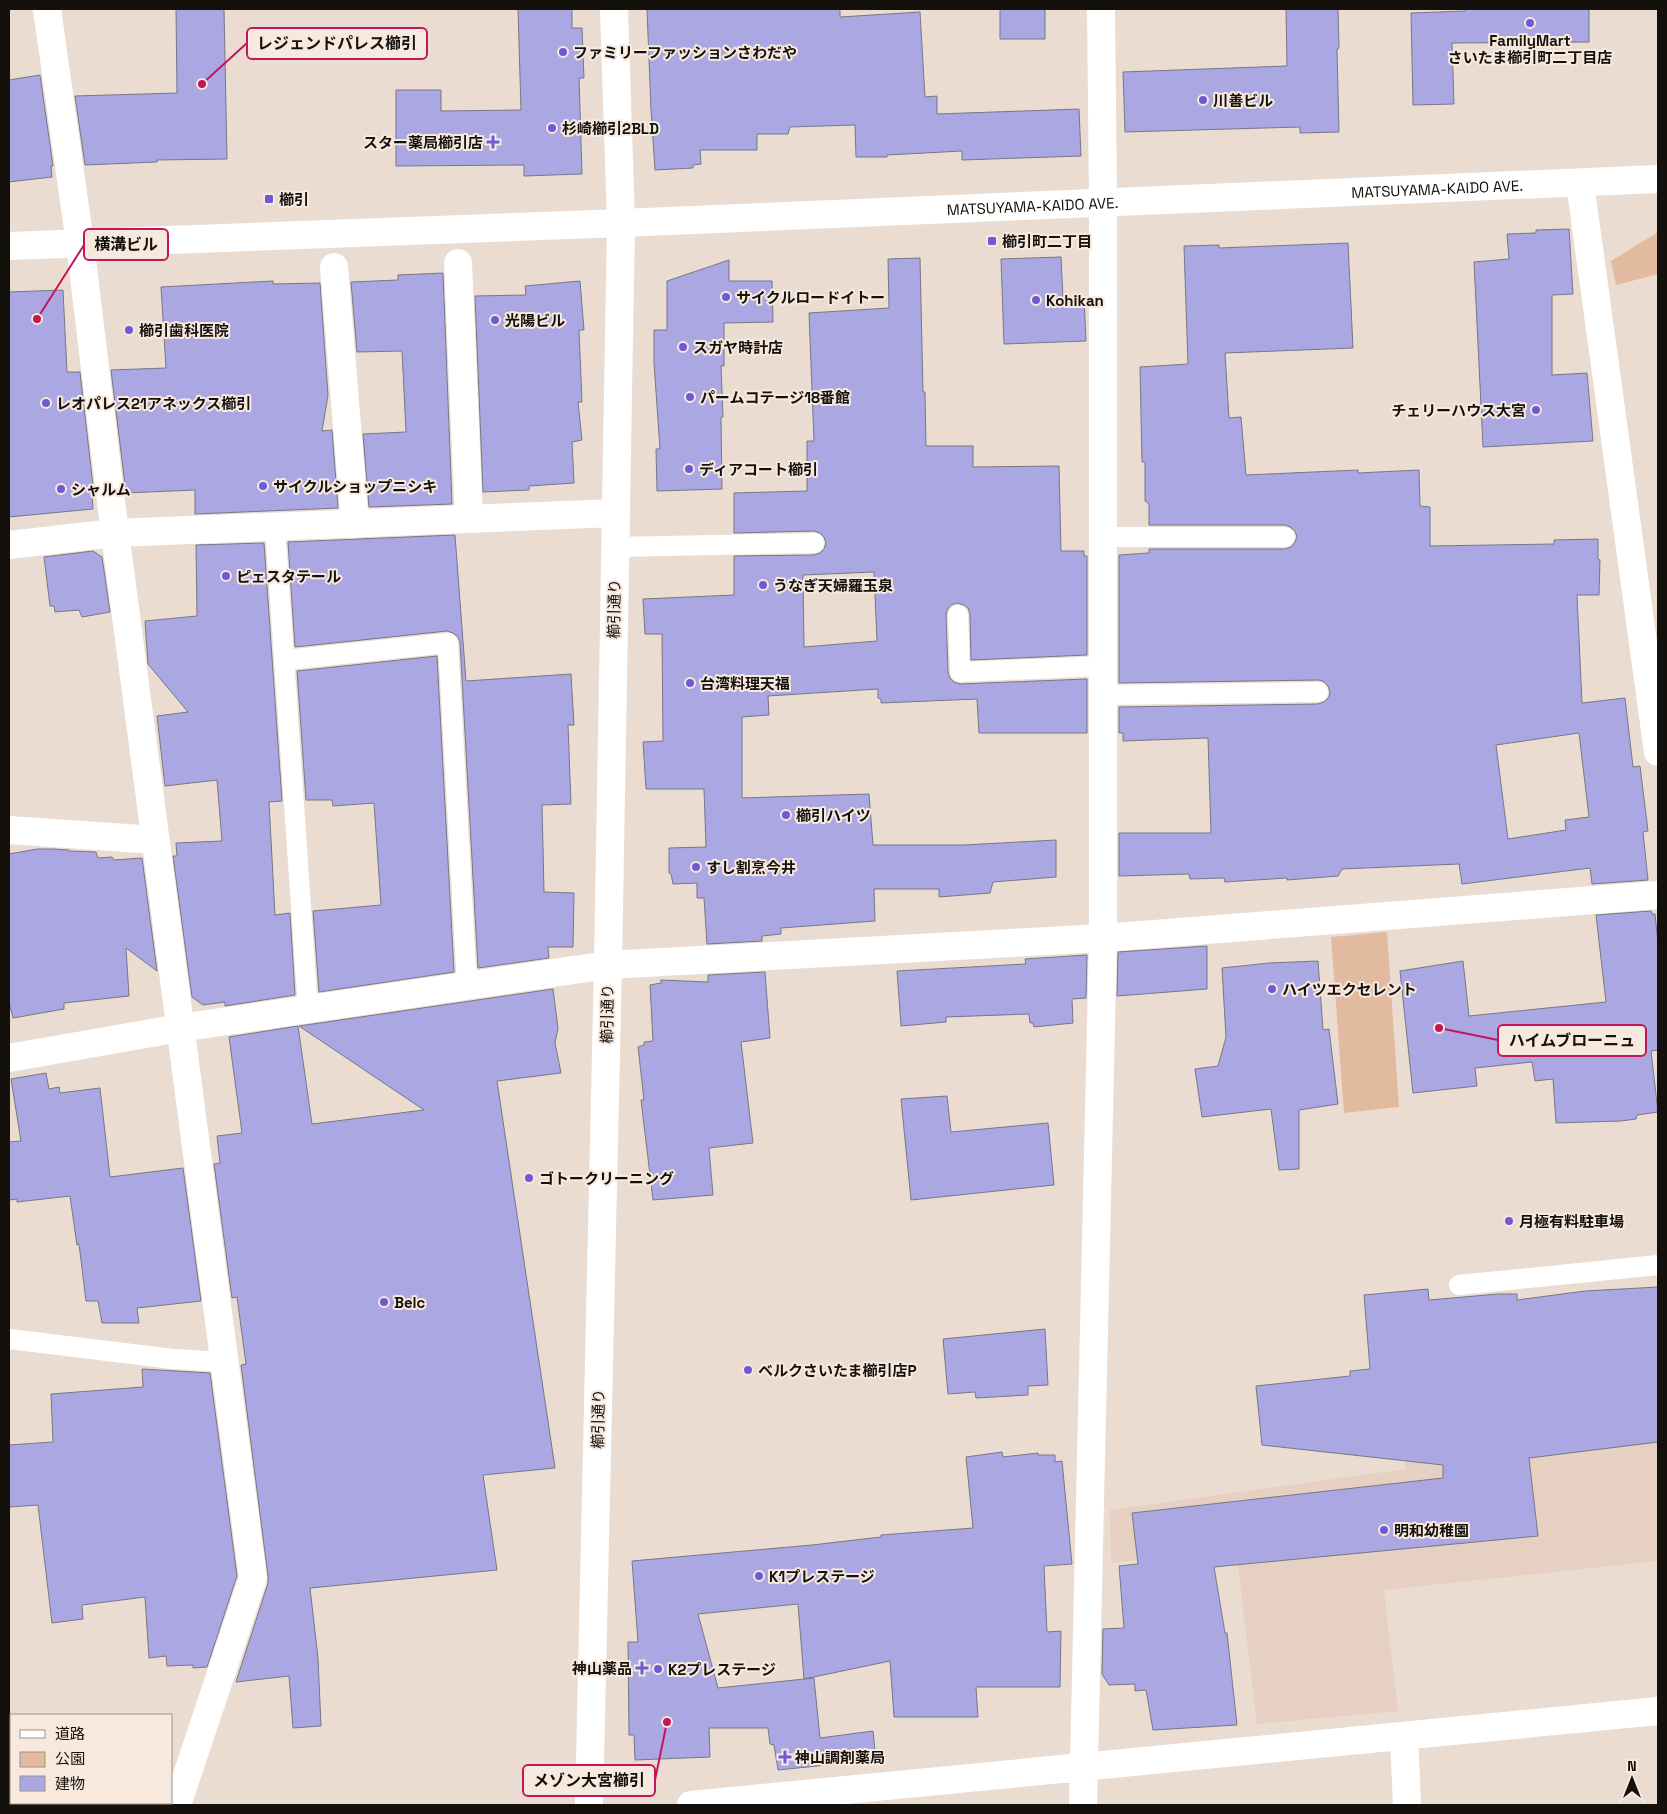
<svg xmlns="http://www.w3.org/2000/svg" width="1667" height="1814" font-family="'Space Grotesk','Noto Sans JP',sans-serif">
<rect width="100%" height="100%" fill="#ebdcd2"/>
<!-- built -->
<path fill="#e6d0c2" d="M1658 1343V1561L1384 1590 1398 1711 1257 1724 1236 1550 1111 1563 1110 1510 1406 1469 1395 1371Z"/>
<!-- green -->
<path fill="#e2baa0" d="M1658 232V274L1616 285 1611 261Z
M1387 932 1399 1107 1344 1113 1331 937Z"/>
<!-- building -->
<path fill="#aaa7e3" stroke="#777785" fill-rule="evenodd" d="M176 9H224L227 159 157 160V162L85 165 75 96 177 93Z
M518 9H572V28H582L584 78H579L582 174 524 176V165L396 166V90H441V111L521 110Z
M647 9H840V17L920 12 925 97 937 96V114L1079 109 1081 156 962 160V151L887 155V157H856L855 125 790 127 788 134H757V150H700L701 164 693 165V168L655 170 651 110Z
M1000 9H1045V39H1000Z
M1286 9H1338L1339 48 1337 49 1339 132 1300 133V127L1125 132 1123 72 1287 66Z
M1465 9H1589V42L1452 43 1454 104 1413 105 1411 13 1465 11Z
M40 75 53 166H51L52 177 9 182V80Z
M1569 229 1573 294 1552 295V375L1587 373 1593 441 1483 447 1474 262 1509 259 1507 234 1536 233V230Z
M1348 243 1353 348 1225 353 1229 418 1241 417 1246 475 1358 470V473L1419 470 1420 506 1430 507V546L1554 544V540L1598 539V559L1600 560 1599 595H1577L1582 703 1625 698 1633 767 1640 766 1648 831 1643 832 1648 880 1592 884 1590 868 1462 884 1459 864 1342 869 1338 876 1287 880V878L1225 882 1224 878 1190 879 1189 874 1119 876V833H1211L1208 738 1123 741V733H1119V707L1318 704 1324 702 1329 697 1330 692 1328 686 1323 681 1318 680 1119 683V555L1149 553V549H1285L1291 547 1295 542 1297 537 1295 531 1290 527 1285 525H1149V504L1145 501V462H1142L1140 367 1188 364 1184 246 1219 245V248ZM1579 733 1589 817 1565 820 1566 830 1508 839 1496 745Z
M1061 257 1063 299 1084 297 1086 341 1004 344 1001 259Z
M920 258 923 392H925L926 446H973V467L1059 466 1061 551H1084V556H1087V655L971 660 970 614 968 608 964 605 957 603 951 605 947 610 946 615 948 672 950 678 954 682 960 684 1087 679V733H979L977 699 881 703V699L878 698V689L768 696 769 715 742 717V798L869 794 873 845H964L1056 840V877L993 882 990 893 939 897V889H874L875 921 781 928V934L762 936V941L707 944 704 898H697V883L673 884 671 874 669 873V848L706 847 704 789H646L643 742 663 741 662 634H645L643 599 734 595V556L814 555 820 553 824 549 826 543 824 537 820 533 814 531 734 533V493L807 491V441H814L809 313 889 308 888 259ZM874 572 877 641 804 647 803 575Z
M729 260V281H772L773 322 724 323V366H721L723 417H721L722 489 657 491 656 449H660L654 363V330H667V281Z
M443 273 452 504 369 507 363 434 406 432 402 351 357 352 351 282 398 280V275Z
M273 281V284L320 283 328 395 322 431 332 430 338 508 195 514V490L126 493 111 370 166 368 161 287Z
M580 281 584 330H579L582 402H578L582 440 572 442 574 483 529 486V490L483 492 475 296 526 295 525 286Z
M63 290 67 372H80L94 495H92L93 509 9 517V292Z
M455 535 466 681 571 674 574 725H568L571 804 542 805 544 892 574 893 573 947H548L549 958 478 968 460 642 458 637 453 633 447 631 295 647 288 542Z
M264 543 282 801 269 802 275 915 290 913 295 995 225 1006V1002L203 1005 192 997 173 856H177L176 843 222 841 217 780 165 786 157 716 188 712 148 664 145 621 197 616 196 545Z
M93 551 102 557 110 612 82 617 79 610 55 612 54 606H50L44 557Z
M437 656 454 972 319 992 313 911 381 905 374 803 333 806 332 800H306L297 671Z
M37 849H53L69 850V851L96 852 98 858 112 857 114 860 142 858 157 971 126 948 129 996 64 1003V1009L13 1018 9 1002V854Z
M1651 911 1652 914H1655L1658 943V1050L1651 1051 1658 1112 1637 1115 1636 1119 1621 1121 1556 1123 1553 1079 1535 1081 1532 1062 1475 1068 1477 1086 1413 1093 1400 971 1463 961 1469 1016 1606 1002 1596 915Z
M1207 946V989L1117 996 1118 952Z
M1087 955 1086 998 1072 999 1073 1023 1034 1027 1033 1023H1030L1029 1014 946 1017V1022L901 1026 897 971 1026 964 1025 959Z
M1318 961 1323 1030 1329 1029 1338 1104 1299 1110V1169L1279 1170 1271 1109 1202 1117 1195 1069 1218 1066 1226 1037 1222 968 1269 963Z
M765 972 770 1038 741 1042 753 1143 709 1148 713 1195 653 1200 641 1100H644L638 1047 644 1045V1042L653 1041 650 985 661 983V980L708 982V975Z
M553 989 558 1028 555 1043 561 1073 497 1081 555 1468 483 1475 497 1570 310 1588 318 1658 321 1726 293 1728 289 1676 236 1682 268 1583V1576L241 1365 246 1364 237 1297 232 1298 214 1164 220 1163 217 1136 242 1133 229 1037 298 1026 312 1124 424 1110 299 1026Z
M46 1073 49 1089 59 1087 60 1093 100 1088 110 1177 183 1168 201 1301 137 1308 139 1323H102L98 1301H86L79 1244 77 1245 70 1196 17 1202V1199L9 1200V1142L21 1141 11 1079Z
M947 1096 951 1132 1048 1123 1054 1185 911 1200 901 1099Z
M1658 1287V1442L1529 1458 1538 1536 1214 1567 1225 1633H1227L1237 1725 1153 1730 1146 1690 1135 1691V1684L1109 1685 1102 1674 1103 1629 1124 1628 1119 1566 1138 1564 1132 1513 1443 1478V1465L1262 1445 1256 1386 1350 1376V1371L1370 1369 1364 1295 1428 1289 1429 1300 1498 1294H1517V1300L1585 1291Z
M1045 1329 1048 1385 1028 1386V1395L976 1398 975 1392 948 1394 943 1339Z
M142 1369 210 1373 237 1576 207 1667 193 1668V1665L167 1666 166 1656 149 1658 145 1597 82 1605 83 1619 52 1623 38 1505 9 1507V1445L53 1442 51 1394 143 1387Z
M1002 1452 1003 1457 1038 1453V1455H1055V1462L1062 1461 1072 1564 1044 1566 1047 1632 1061 1631 1060 1687H976L978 1717H894L890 1661 804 1679 798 1604 698 1614 718 1688 814 1678 820 1738 873 1731 876 1760 778 1770 774 1745 770 1744 768 1728H709L710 1757 635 1760 634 1735H629L628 1642H638L632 1561 812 1545 881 1537V1535L973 1528 966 1457Z"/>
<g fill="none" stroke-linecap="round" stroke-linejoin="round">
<!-- service -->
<path stroke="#fff" stroke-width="20" d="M275 526 308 1009
M1103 537H1285
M615 547 814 543
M958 615 960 672 1103 666
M285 660 448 643 467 986
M1103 695 1318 692
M1459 1285 1658 1265
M9 1339 173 1359 224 1362"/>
<!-- minor -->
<path stroke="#fff" stroke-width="28" d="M47 9 80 243 112 510 253 1578 177 1805
M1580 183 1658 752
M458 263 469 519
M334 267 355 524
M9 545 115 533 616 513
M9 830 156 840
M9 1058 180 1028 608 965 1103 938 1658 895
M1404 1736 1407 1805
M691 1805 1658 1711
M1083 1805 1103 938V201L1101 9"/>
<!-- tertiary -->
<path stroke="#fff" stroke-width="28" d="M9 246 621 223 608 965 589 1805"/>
<!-- secondary -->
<path stroke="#fff" stroke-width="28" id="s1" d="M614 9 621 223 1658 179"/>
</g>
<!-- markers -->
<g fill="#6f5ad4" stroke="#f8e9df" stroke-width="2">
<circle cx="1530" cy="23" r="5"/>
<circle cx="563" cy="52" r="5"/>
<circle cx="1203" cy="100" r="5"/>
<circle cx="552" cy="128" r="5"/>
<path d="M490.5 134.5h5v5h5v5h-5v5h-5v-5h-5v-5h5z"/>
<rect x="264" y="194" width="10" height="10" rx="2.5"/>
<rect x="987" y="236" width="10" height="10" rx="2.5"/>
<circle cx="726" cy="297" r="5"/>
<circle cx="1036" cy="300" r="5"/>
<circle cx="495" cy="320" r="5"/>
<circle cx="129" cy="330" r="5"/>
<circle cx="683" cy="347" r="5"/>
<circle cx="690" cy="397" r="5"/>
<circle cx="46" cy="403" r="5"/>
<circle cx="1536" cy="410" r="5"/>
<circle cx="689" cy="469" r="5"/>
<circle cx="263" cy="486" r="5"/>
<circle cx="61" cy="489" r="5"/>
<circle cx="226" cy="576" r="5"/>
<circle cx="763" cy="585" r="5"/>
<circle cx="690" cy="683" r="5"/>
<circle cx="786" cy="815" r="5"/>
<circle cx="696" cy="867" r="5"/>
<circle cx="1272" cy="989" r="5"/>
<circle cx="529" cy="1178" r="5"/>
<circle cx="1509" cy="1221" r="5"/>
<circle cx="384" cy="1302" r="5"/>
<circle cx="748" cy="1370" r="5"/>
<circle cx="1384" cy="1530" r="5"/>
<circle cx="759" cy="1576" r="5"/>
<path d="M639.5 1660.5h5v5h5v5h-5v5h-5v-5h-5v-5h5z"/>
<circle cx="658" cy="1669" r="5"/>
<path d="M782.5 1749.5h5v5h5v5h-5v5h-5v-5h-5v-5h5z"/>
</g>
<g text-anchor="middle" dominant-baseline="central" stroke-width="4" stroke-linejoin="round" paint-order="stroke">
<!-- poi labels -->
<g font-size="15" font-weight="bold" fill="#14100c" stroke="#f8e9df" text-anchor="start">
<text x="1530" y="40" text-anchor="middle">FamilyMart<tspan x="1530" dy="17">さいたま櫛引町二丁目店</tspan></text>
<text x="573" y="52">ファミリーファッションさわだや</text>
<text x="1213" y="100">川善ビル</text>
<text x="562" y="128">杉崎櫛引2BLD</text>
<text x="483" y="142" text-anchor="end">スター薬局櫛引店</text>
<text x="279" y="199">櫛引</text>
<text x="1002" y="241">櫛引町二丁目</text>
<text x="736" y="297">サイクルロードイトー</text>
<text x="1046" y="300">Kohikan</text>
<text x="505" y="320">光陽ビル</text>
<text x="139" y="330">櫛引歯科医院</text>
<text x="693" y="347">スガヤ時計店</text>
<text x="700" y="397">パームコテージ18番館</text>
<text x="56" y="403">レオパレス21アネックス櫛引</text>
<text x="1526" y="410" text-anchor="end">チェリーハウス大宮</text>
<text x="699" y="469">ディアコート櫛引</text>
<text x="273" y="486">サイクルショップニシキ</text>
<text x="71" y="489">シャルム</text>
<text x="236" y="576">ピェスタテール</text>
<text x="773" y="585">うなぎ天婦羅玉泉</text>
<text x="700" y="683">台湾料理天福</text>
<text x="796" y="815">櫛引ハイツ</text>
<text x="706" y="867">すし割烹今井</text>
<text x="1282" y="989">ハイツエクセレント</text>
<text x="539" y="1178">ゴトークリーニング</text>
<text x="1519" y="1221">月極有料駐車場</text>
<text x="394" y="1302">Belc</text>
<text x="758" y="1370">ベルクさいたま櫛引店P</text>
<text x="1394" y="1530">明和幼稚園</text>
<text x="769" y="1576">K1プレステージ</text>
<text x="632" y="1668" text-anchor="end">神山薬品</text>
<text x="668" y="1669">K2プレステージ</text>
<text x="795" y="1757">神山調剤薬局</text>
</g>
<!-- street labels -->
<g font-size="15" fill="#14100c" stroke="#f8e9df">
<text stroke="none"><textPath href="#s1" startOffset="1031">MATSUYAMA-KAIDO AVE.</textPath></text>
<text stroke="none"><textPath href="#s1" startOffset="626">MATSUYAMA-KAIDO AVE.</textPath></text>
<text transform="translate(614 609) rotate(-89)">櫛引通り</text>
<text transform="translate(607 1014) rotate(-89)">櫛引通り</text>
<text transform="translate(598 1419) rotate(-89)">櫛引通り</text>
</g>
</g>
<!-- callouts -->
<path fill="none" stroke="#c2185b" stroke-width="2" d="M202 84L247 43M37 319L84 245M1439 1028L1498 1040M667 1722L655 1780"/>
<g fill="#c2185b" stroke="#f8e9df" stroke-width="2">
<circle cx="202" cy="84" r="5"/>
<circle cx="37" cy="319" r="5"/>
<circle cx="1439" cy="1028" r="5"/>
<circle cx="667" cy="1722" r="5"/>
</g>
<g fill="#f8e9df" stroke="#c2185b" stroke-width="2">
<rect x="247" y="28" width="180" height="31" rx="5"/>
<rect x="84" y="229" width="84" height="31" rx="5"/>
<rect x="1498" y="1025" width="148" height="31" rx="5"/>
<rect x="523" y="1765" width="132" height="31" rx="5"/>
</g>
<g font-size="16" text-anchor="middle" font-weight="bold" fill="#14100c">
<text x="337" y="49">レジェンドパレス櫛引</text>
<text x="126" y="250">横溝ビル</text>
<text x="1572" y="1046">ハイムブローニュ</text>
<text x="589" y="1786">メゾン大宮櫛引</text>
</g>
<!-- border -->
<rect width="1667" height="1814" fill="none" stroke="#14100c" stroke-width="20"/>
<!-- legend -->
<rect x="10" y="1714" width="162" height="90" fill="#f8e9df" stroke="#9d928b"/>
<rect x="20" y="1730" width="25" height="8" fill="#ffffff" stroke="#9d928b"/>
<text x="55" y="1739" font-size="15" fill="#14100c">道路</text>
<rect x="20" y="1752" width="25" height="15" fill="#e2baa0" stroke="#9d928b"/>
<text x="55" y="1764" font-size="15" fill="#14100c">公園</text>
<rect x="20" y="1776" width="25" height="15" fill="#aaa7e3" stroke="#9d928b"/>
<text x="55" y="1789" font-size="15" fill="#14100c">建物</text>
<!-- north arrow -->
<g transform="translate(1632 1779)" stroke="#f8e9df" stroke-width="4" paint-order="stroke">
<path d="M0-4L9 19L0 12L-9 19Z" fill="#14100c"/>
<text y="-8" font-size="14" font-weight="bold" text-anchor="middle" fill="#14100c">N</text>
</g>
</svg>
